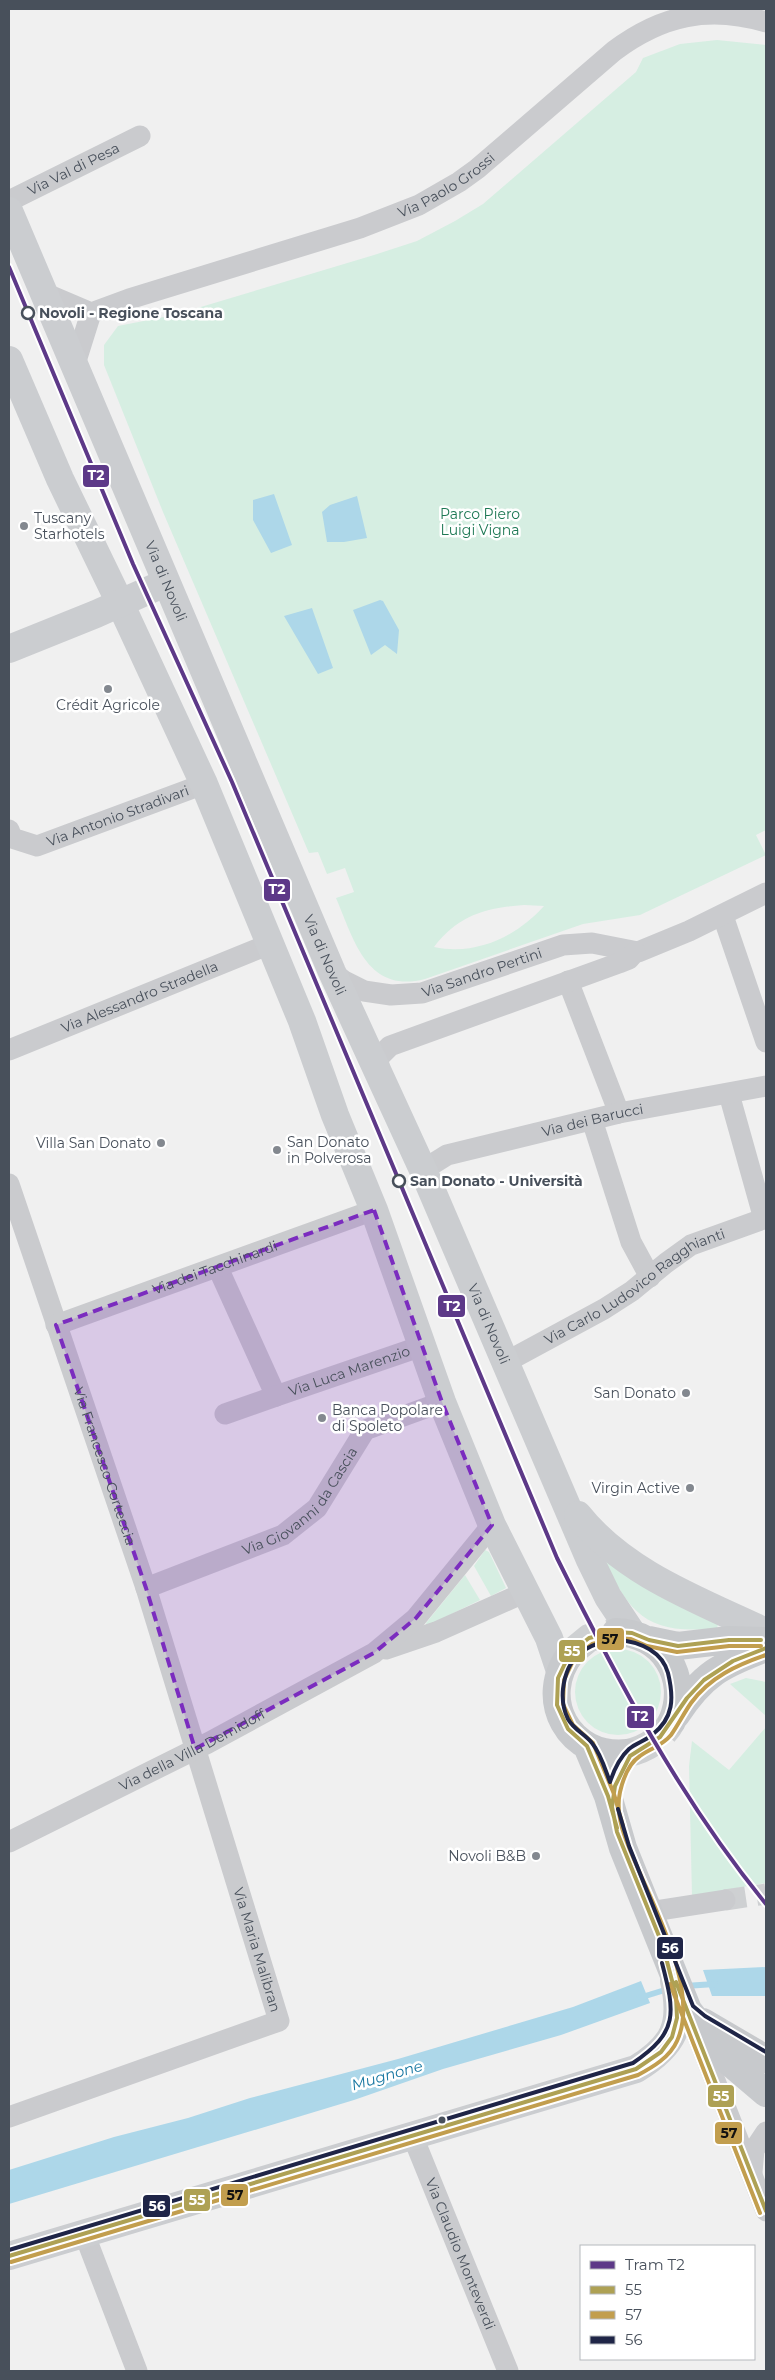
<svg xmlns="http://www.w3.org/2000/svg" width="775" height="2380" font-family="Montserrat,sans-serif">
<rect width="100%" height="100%" fill="#f0f0f0"/>
<!-- green -->
<path fill="#d6eee2" fill-rule="evenodd" d="M717 40 766 45V830L756 835 766 855 640 915 583 924 425 979C367 994 354 940 336 898L354 892 345 868 327 874 318 852 309 853 163 512 104 365V345L118 326 174 315 374 255 417 241 455 221 483 204 636 72 643 58 680 44ZM524 905 544 906C516 937 476 956 434 947 459 915 485 908 524 905Z
M485 1550 489 1552 506 1588 491 1596 474 1566Z
M602 1554 720 1618 717 1628C648 1636 628 1614 602 1554Z
M465 1575 480 1600 427 1626 426 1623Z
M575 1692a43 43 0 1 1 86 0a43 43 0 1 1-86 0Z
M746 1678 766 1682V1716L730 1684Z
M766 1727V1883L692 1896 689 1766 692 1741 729 1770Z"/>
<!-- water -->
<path fill="#add7e9" d="M274 494 292 545 271 553 253 520V500Z
M357 496 367 538 344 542H327L322 512 330 505Z
M380 600 383 601 399 630 397 654 385 645 371 655 353 610Z
M312 608 333 668 318 674 284 616Z
M766 1967V1996H712L703 1970Z
M641 1981 650 2003 561 2035 443 2069 354 2100 9 2204V2170L114 2137 188 2118 250 2098 398 2059 573 2007Z"/>
<g fill="none" stroke-linecap="round" stroke-linejoin="round">
<!-- stream -->
<path stroke="#add7e9" stroke-width="6" d="M685 1986 715 1984
M639 1998 668 1989"/>
<!-- street-tunnel -->
<path stroke="#ced0d2" stroke-width="21" stroke-dasharray="21 11" stroke-linecap="butt" d="M725 1900 766 1894"/>
<!-- primary-tunnel -->
<path stroke="#ced0d2" stroke-width="28" stroke-dasharray="28 14" stroke-linecap="butt" d="M572 1652 589 1638 616 1632
M628 1753C647 1749 663 1738 672 1721"/>
<!-- street -->
<g stroke="#cacbce" stroke-width="21">
<path id="s1" d="M9 201 140 136"/>
<path id="s2" d="M44 293 91 313 129 299 360 228 419 205 459 182 477 169 614 51C662 15 709 5 766 22"/>
<path d="M75 364 91 313"/>
<path id="s3" d="M9 830 12 838 37 846 204 784"/>
<path d="M723 916 766 1042"/>
<path id="s4" d="M332 972 344 981 364 991 391 995 422 993 563 945 592 943 638 952 689 931 766 893"/>
<path d="M568 981 619 1113"/>
<path id="s5" d="M9 1050 270 944"/>
<path d="M380 1074 378 1058 390 1046 619 963 629 959 635 952"/>
<path d="M729 1094 764 1219"/>
<path d="M592 1120 631 1242 650 1277"/>
<path id="s6" d="M423 1170 447 1155 619 1113 766 1086"/>
<path id="s7" d="M9 1184 146 1588 279 2021 9 2117"/>
<path id="s8" d="M218 1268 276 1396 422 1346"/>
<path id="s9" d="M56 1325 374 1210"/>
<path id="s10" d="M506 1362 604 1309 632 1291 666 1263 691 1245 766 1218"/>
<path d="M225 1414 276 1396"/>
<path id="s11" d="M146 1588 283 1535 317 1508 365 1430 442 1402"/>
<path d="M386 1649 436 1632 526 1592"/>
<path id="s12" d="M9 1842 208 1743 374 1653 416 1618 492 1525"/>
<path d="M648 1912 725 1900"/>
<path d="M694 2027 766 2211"/>
<path id="s13" d="M413 2137 508 2371"/>
<path d="M752 2172 754 2150 766 2132"/>
<path d="M84 2233 137 2371"/>
</g>
<!-- secondary -->
<g stroke="#cbcdd0" stroke-width="28">
<path id="s14" d="M9 211 332 972 423 1170 590 1560 608 1597 632 1633"/>
<path d="M9 360 60 479 120 603 204 784 302 1021 335 1115 374 1210 442 1402 492 1525 549 1638 560 1671"/>
<path d="M9 649 96 614 165 583"/>
<path d="M578 1515C625 1574 701 1601 766 1632"/>
<path d="M9 2256 636 2069C674 2046 684 2025 674 1981"/>
</g>
<!-- primary -->
<path stroke="#c7c9cc" stroke-width="28" d="M616 1632C662 1633 691 1677 672 1721
M649 1640 678 1646 729 1640 766 1641
M572 1652C535 1698 569 1760 628 1753
M676 1715C703 1674 721 1665 766 1648
M587 1746 608 1796 623 1848 688 2010 726 2059 766 2093
M703 2022 766 2059"/>
<defs>
<path id="bus-1" d="M617 1828 608 1796 587 1746 568 1729 557 1705 558 1678 570 1653 589 1638 616 1632 632 1633 649 1640 678 1646 729 1640H761
M676 1982 766 2211
M9 2256 636 2069 661 2052 672 2037 677 2018 676 1996 663 1946 617 1832 612 1807 615 1786 630 1756 660 1737 687 1698 704 1680 733 1661 766 1648"/>
<path id="bus-2" d="M623 1826 614 1794 593 1743 573 1725 563 1704 564 1680 575 1657 592 1644 616 1638 631 1639 647 1646 677 1652 729 1646H761
M670 1984 760 2213
M11 2262 638 2075C653 2067 670 2057 677 2041 699 1994 658 1915 639 1871 629 1847 614 1819 620 1792 623 1779 629 1763 640 1756 651 1748 662 1746 671 1735 678 1725 684 1713 691 1703 710 1677 737 1665 766 1655"/>
<path id="bus-3" d="M613 1639C635 1641 661 1648 668 1673 674 1698 674 1718 652 1735 645 1741 636 1743 629 1749 619 1758 614 1770 610 1782 605 1769 601 1754 592 1743 585 1734 574 1730 568 1719 563 1709 562 1699 563 1689 567 1656 584 1646 613 1639Z
M618 1809 629 1846 693 2006 705 2016 766 2052
M9 2250 633 2063C679 2032 675 2013 662 1963"/>
</defs>
<!-- bus-1 casing -->
<use href="#bus-1" stroke="#fff" stroke-width="8"/>
<!-- bus-2 casing -->
<use href="#bus-2" stroke="#fff" stroke-width="8"/>
<!-- bus-3 casing -->
<use href="#bus-3" stroke="#fff" stroke-width="8"/>
<!-- bus-1 -->
<use href="#bus-1" stroke="#aea154" stroke-width="4"/>
<!-- bus-2 -->
<use href="#bus-2" stroke="#c29e4e" stroke-width="4"/>
<!-- bus-3 -->
<use href="#bus-3" stroke="#1f2547" stroke-width="4"/>
<defs>
<path id="tram-1" d="M9 267 133 564 232 782 557 1558C617 1679 680 1799 766 1904"/>
</defs>
<!-- tram-1 casing -->
<use href="#tram-1" stroke="#fff" stroke-width="8"/>
<!-- tram-1 -->
<use href="#tram-1" stroke="#5d3988" stroke-width="4"/>
</g>
<!-- marked area -->
<path fill="#7b2cbf" fill-opacity="0.2" stroke="#7b2cbf" stroke-width="4" stroke-dasharray="10 6" stroke-linejoin="round" d="M374 1210 442 1402 492 1525 416 1618 374 1653 195 1749 146 1588 56 1325Z"/>
<!-- markers -->
<g fill="#fff" stroke="#48505b" stroke-width="2.5">
<circle cx="28" cy="313" r="6"/>
<circle cx="399" cy="1181" r="6"/>
</g>
<g fill="#83888f" stroke="#fff" stroke-width="2">
<circle cx="24" cy="526" r="5"/>
<circle cx="108" cy="689" r="5"/>
<circle cx="161" cy="1143" r="5"/>
<circle cx="277" cy="1150" r="5"/>
<circle cx="686" cy="1393" r="5"/>
<circle cx="322" cy="1418" r="5"/>
<circle cx="690" cy="1488" r="5"/>
<circle cx="536" cy="1856" r="5"/>
</g>
<circle fill="#48505b" stroke="#fff" stroke-width="2" cx="442" cy="2120" r="4.5"/>
<g text-anchor="middle" dominant-baseline="central" stroke-width="5" stroke-linejoin="round" paint-order="stroke">
<!-- street labels -->
<g font-size="14" fill="#48505b" stroke="#fff">
<text stroke="none"><textPath href="#s1" startOffset="72">Via Val di Pesa</textPath></text>
<text stroke="none"><textPath href="#s2" startOffset="430">Via Paolo Grossi</textPath></text>
<text stroke="none"><textPath href="#s14" startOffset="402">Via di Novoli</textPath></text>
<text stroke="none"><textPath href="#s3" startOffset="121">Via Antonio Stradivari</textPath></text>
<text stroke="none"><textPath href="#s14" startOffset="808">Via di Novoli</textPath></text>
<text stroke="none"><textPath href="#s4" startOffset="159">Via Sandro Pertini</textPath></text>
<text stroke="none"><textPath href="#s5" startOffset="141">Via Alessandro Stradella</textPath></text>
<text stroke="none"><textPath href="#s6" startOffset="178">Via dei Barucci</textPath></text>
<text stroke="none"><textPath href="#s9" startOffset="169">Via dei Tacchinardi</textPath></text>
<text stroke="none"><textPath href="#s10" startOffset="150">Via Carlo Ludovico Ragghianti</textPath></text>
<text stroke="none"><textPath href="#s14" startOffset="1212">Via di Novoli</textPath></text>
<text stroke="none"><textPath href="#s8" startOffset="218">Via Luca Marenzio</textPath></text>
<text stroke="none"><textPath href="#s7" startOffset="298">Via Francesco Corteccia</textPath></text>
<text stroke="none"><textPath href="#s11" startOffset="182">Via Giovanni da Cascia</textPath></text>
<text stroke="none"><textPath href="#s12" startOffset="205">Via della Villa Demidoff</textPath></text>
<text stroke="none"><textPath href="#s7" startOffset="805">Via Maria Malibran</textPath></text>
<text stroke="none"><textPath href="#s13" startOffset="126">Via Claudio Monteverdi</textPath></text>
</g>
<!-- stop labels -->
<g font-size="14" font-weight="bold" fill="#48505b" stroke="#fff" text-anchor="start">
<text x="39" y="313">Novoli - Regione Toscana</text>
<text x="410" y="1181">San Donato - Università</text>
</g>
<!-- park labels -->
<g font-size="14" fill="#1d7854" stroke="#fff">
<text x="480" y="514">Parco Piero<tspan x="480" dy="16">Luigi Vigna</tspan></text>
</g>
<!-- poi labels -->
<g font-size="14" fill="#48505b" stroke="#fff" text-anchor="end">
<text x="34" y="518" text-anchor="start">Tuscany<tspan x="34" dy="16">Starhotels</tspan></text>
<text x="108" y="705" text-anchor="middle">Crédit Agricole</text>
<text x="287" y="1142" text-anchor="start">San Donato<tspan x="287" dy="16">in Polverosa</tspan></text>
<text x="151" y="1143">Villa San Donato</text>
<text x="676" y="1393">San Donato</text>
<text x="332" y="1410" text-anchor="start">Banca Popolare<tspan x="332" dy="16">di Spoleto</tspan></text>
<text x="680" y="1488">Virgin Active</text>
<text x="526" y="1856">Novoli B&amp;B</text>
</g>
<!-- water labels -->
<g font-size="15" font-style="italic" fill="#1676a1" stroke="#fff">
<text transform="translate(387 2075) rotate(-16)">Mugnone</text>
</g>
</g>
<g stroke="#fff" stroke-width="2">
<rect x="82" y="464" width="28" height="24" rx="5" fill="#5d3988"/>
<rect x="263" y="878" width="28" height="24" rx="5" fill="#5d3988"/>
<rect x="437" y="1294" width="29" height="24" rx="5" fill="#5d3988"/>
<rect x="596" y="1627" width="29" height="24" rx="5" fill="#c29e4e"/>
<rect x="558" y="1639" width="28" height="24" rx="5" fill="#aea154"/>
<rect x="626" y="1705" width="29" height="24" rx="5" fill="#5d3988"/>
<rect x="656" y="1936" width="28" height="24" rx="5" fill="#1f2547"/>
<rect x="707" y="2084" width="28" height="24" rx="5" fill="#aea154"/>
<rect x="714" y="2121" width="29" height="24" rx="5" fill="#c29e4e"/>
<rect x="220" y="2183" width="29" height="24" rx="5" fill="#c29e4e"/>
<rect x="183" y="2188" width="28" height="24" rx="5" fill="#aea154"/>
<rect x="142" y="2194" width="29" height="24" rx="5" fill="#1f2547"/>
</g>
<g font-size="14" text-anchor="middle" font-weight="bold" fill="#fff">
<text x="96" y="480">T2</text>
<text x="277" y="894">T2</text>
<text x="452" y="1311">T2</text>
<text x="572" y="1656">55</text>
<text x="640" y="1721">T2</text>
<text x="670" y="1953">56</text>
<text x="721" y="2101">55</text>
<text x="197" y="2205">55</text>
<text x="157" y="2211">56</text>
</g>
<g font-size="14" text-anchor="middle" font-weight="bold" fill="#111">
<text x="610" y="1644">57</text>
<text x="729" y="2138">57</text>
<text x="235" y="2200">57</text>
</g>
<!-- border -->
<rect width="775" height="2380" fill="none" stroke="#48505b" stroke-width="20"/>
<!-- legend -->
<rect x="580" y="2245" width="175" height="115" fill="#ffffff" stroke="#b6b9bd"/>
<rect x="590" y="2261" width="25" height="8" fill="#5d3988" stroke="#b6b9bd"/>
<text x="625" y="2270" font-size="15" fill="#48505b">Tram T2</text>
<rect x="590" y="2286" width="25" height="8" fill="#aea154" stroke="#b6b9bd"/>
<text x="625" y="2295" font-size="15" fill="#48505b">55</text>
<rect x="590" y="2311" width="25" height="8" fill="#c29e4e" stroke="#b6b9bd"/>
<text x="625" y="2320" font-size="15" fill="#48505b">57</text>
<rect x="590" y="2336" width="25" height="8" fill="#1f2547" stroke="#b6b9bd"/>
<text x="625" y="2345" font-size="15" fill="#48505b">56</text>
</svg>
